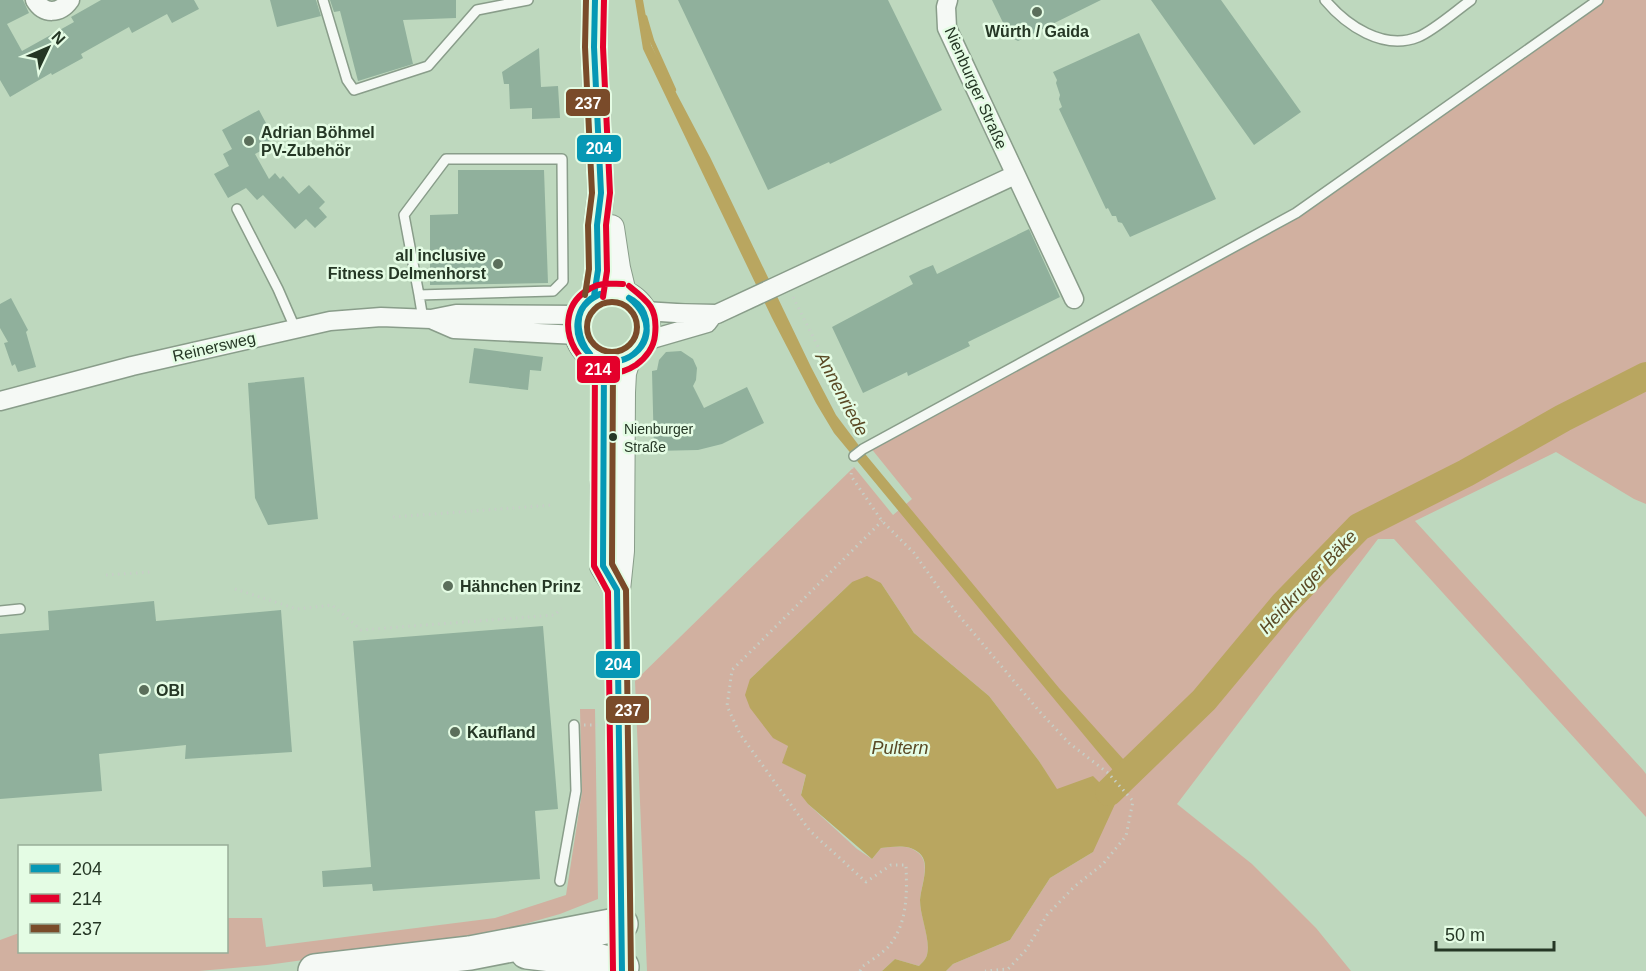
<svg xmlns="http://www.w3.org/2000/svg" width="1646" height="971" font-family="Helvetica,sans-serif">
<rect width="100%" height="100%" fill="#bed8be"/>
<!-- green -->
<path fill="#d1b0a0" d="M1603 0H1646V373L1562 416 1482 462 1384 511 1386 517C1473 471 1559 423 1646 378V504L1634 499 1556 452 1415 521 1643 770 1646 774V817L1394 539H1378L1177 804 1252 864 1316 928 1351 971H946L953 964 1010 940 1050 878 1093 852 1039 761 989 696 914 633 881 583 852 582 750 679 788 746 783 763 806 775 801 794 808 804 857 849 872 859 881 848C894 847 907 844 917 852 932 862 921 885 920 900 920 917 931 939 927 955 926 959 922 963 919 966L895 959 882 971H647L635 681 854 467 893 515 912 499 870 447 1284 222Z
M580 709H595L598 899 560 914 486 935 267 965 199 971H0V940L19 933 20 952H226L227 918H262L266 947 495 918 566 895 582 792Z"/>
<!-- water -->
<path fill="#b9a660" d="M635 0H643L651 45 710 157 811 367 836 415 866 455 1059 688 1133 770 1122 781 834 433 816 403 772 318 643 49Z
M867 576 881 583 914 633 989 696 1039 761 1057 789 1093 776 1109 792 1116 802 1093 852 1050 878 1010 940 953 964 946 971H882L895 959 919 966C922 963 926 959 927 955 931 940 920 917 920 900 921 885 932 862 918 852 907 844 894 847 881 848L872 859 808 804 801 795 806 775 782 763 788 746 773 738 750 708 745 695 750 679 852 582Z"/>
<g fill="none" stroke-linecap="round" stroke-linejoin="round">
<!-- stream -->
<path stroke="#b9a660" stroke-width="4.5" d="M645 17 652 41 674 90"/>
<!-- river -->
<path stroke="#b9a660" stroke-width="28" d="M1109 792 1204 700 1284 604 1359 527 1466 473 1563 418 1646 376"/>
</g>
<!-- building -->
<path fill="#90b09c" d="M0 0H23L29 13 7 24 22 51 74 22 71 17 101 0H194L199 9 172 23 167 14 132 33 129 27 81 54 83 58 52 75 51 73 10 97 0 80Z
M270 0H316L321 16 277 27Z
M330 0H456V18L403 20 413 64 358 81 340 11 334 12Z
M678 0H888L942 110 830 164 829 162 768 190Z
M992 0H1101L1018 41 1010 37Z
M1151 0H1221L1301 112 1254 145Z
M1139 33 1216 199 1130 237 1122 223 1118 222 1116 216H1112L1108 208 1106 209 1059 109 1062 107 1059 99 1060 95 1056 83 1057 80 1053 72Z
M539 48 541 87 558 86 560 118 532 119V108L510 109 509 84H504L502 72Z
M259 110 274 138 266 143 268 147 255 154 269 179 275 173 280 179 283 176 299 194 309 185 325 202 319 208 327 217 315 228 306 219 295 229 263 195 257 200 246 188 228 198 214 174 229 166 223 154 232 149 222 130Z
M458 170H544L548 283 430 285V215L458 214Z
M1029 229 1060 297 968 342 970 346 908 376 907 372 863 393 832 327 913 284 909 276 921 270 933 265 937 274Z
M11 298 28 330 26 332 36 367 18 372 15 364 12 366 4 343 8 342 0 328V304Z
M474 348 543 357 541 371 530 370 528 390 469 383Z
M681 351 693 359 697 368 696 380 693 386 704 408 747 387 764 423 722 444 698 450 654 451 652 371 657 370 659 360 666 352Z
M304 377 318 519 268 525 255 498 248 383Z
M154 601 156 621 281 610 292 752 185 759 186 745 99 754 102 791 0 799V634L49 630 48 611Z
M543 626 558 809 535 811 540 879 373 891 372 884 323 887 322 871 371 867 353 641Z"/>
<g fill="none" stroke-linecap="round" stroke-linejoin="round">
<defs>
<path id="lane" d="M323 0 347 80 354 90 428 66 477 10 528 0
M1325 0C1346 25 1383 51 1418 37 1433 31 1457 10 1471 0
M237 209 278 289 295 328
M419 295 404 215 446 159H562L563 281 553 291 419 295 423 319
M854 456 863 449 1296 213 1598 0
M0 611 20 609
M560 881 576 791 574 725"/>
<path id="street" d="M35 0C44 15 60 14 70 0
M948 0 946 7 947 28 1074 299
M644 311C668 313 693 314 717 314L1015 175
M431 319 454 329 578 335
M645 341 707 323 713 315
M0 401 132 366 330 321 381 317 431 319 456 314 579 315"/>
<path id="secondary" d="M611 228 617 268 623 293
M577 327a35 35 0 1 1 70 0a35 35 0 1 1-70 0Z
M594 296 598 270 597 225 601 193 594 47 595 0
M604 419V362
M603 486V566L614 584
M622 971 617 590 621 551 622 392 623 373 627 360"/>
<path id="highway" d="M527 952 600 961 622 967
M315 971 470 953 621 924"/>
</defs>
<!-- lane casing -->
<use href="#lane" stroke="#899d8a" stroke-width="12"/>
<!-- street casing -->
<use href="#street" stroke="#899d8a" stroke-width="21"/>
<!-- secondary casing -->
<use href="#secondary" stroke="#899d8a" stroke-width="28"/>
<!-- highway casing -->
<use href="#highway" stroke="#899d8a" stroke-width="36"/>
<!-- path -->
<path stroke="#c6cfc6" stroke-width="3" stroke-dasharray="1.5 4.5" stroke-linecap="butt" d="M793 297 863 436
M852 467 851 476 882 521 914 553 956 612 1039 711 1069 743 1108 773 1133 801 1126 836 1103 864 1074 887 1047 915 1026 950 1008 969 985 971
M393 517 553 505
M106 575 151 572
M235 589 297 609 332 605 361 630 555 615 561 608
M584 725H599
M860 971 862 967C870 961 881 954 888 947 908 924 907 893 906 865H891L866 882 810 831 740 734 727 706 732 670 882 521"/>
<!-- lane -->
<use href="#lane" stroke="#f5f9f5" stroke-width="9"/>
<!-- street -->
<use href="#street" stroke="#f5f9f5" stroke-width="18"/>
<!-- secondary -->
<use href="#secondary" stroke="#f5f9f5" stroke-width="26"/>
<!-- highway -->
<use href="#highway" stroke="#f5f9f5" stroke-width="33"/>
<defs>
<path id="bus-1" d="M594 296 598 270 597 225 601 193 594 47 595 0
M590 354C570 338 574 302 600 294
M590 354C579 341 572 315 588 302 591 299 596 296 600 294
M619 361C653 351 655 319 629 298
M619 361C649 355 658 312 629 298
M604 362 603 566 617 590 622 971"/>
<path id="bus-2" d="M623 284C612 284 601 282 591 288 539 315 585 398 636 365 646 358 654 347 655 335 658 308 648 301 629 286
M603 297 607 271 606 225 610 193 603 47 604 0
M595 362 594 566 608 592 613 971"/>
<path id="bus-3" d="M585 295 589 269 588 225 592 193 585 47 586 0
M587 327a25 25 0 1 1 50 0a25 25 0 1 1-50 0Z
M613 362 612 564 626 590 631 971"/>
</defs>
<!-- bus-1 casing -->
<use href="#bus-1" stroke="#e4fce4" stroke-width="10"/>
<!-- bus-2 casing -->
<use href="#bus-2" stroke="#e4fce4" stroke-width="10"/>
<!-- bus-3 casing -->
<use href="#bus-3" stroke="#e4fce4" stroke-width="10"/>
<!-- bus-1 -->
<use href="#bus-1" stroke="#0698b5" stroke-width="6"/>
<!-- bus-2 -->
<use href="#bus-2" stroke="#e4002b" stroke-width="6"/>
<!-- bus-3 -->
<use href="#bus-3" stroke="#7a4b2a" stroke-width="6"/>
</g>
<!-- markers -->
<g fill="#5b6f5b" stroke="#e4fce4" stroke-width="2">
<circle cx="1037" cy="12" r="6"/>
<circle cx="249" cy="141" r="6"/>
<circle cx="498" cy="264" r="6"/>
<circle cx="448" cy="586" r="6"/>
<circle cx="144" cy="690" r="6"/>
<circle cx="455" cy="732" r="6"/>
</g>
<circle fill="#253725" stroke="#e4fce4" stroke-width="2" cx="613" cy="437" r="5"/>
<g text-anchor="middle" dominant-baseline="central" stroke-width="5" stroke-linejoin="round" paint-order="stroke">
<!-- bus labels -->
<g font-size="14" fill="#253725" stroke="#e4fce4" text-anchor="start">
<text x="624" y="429">Nienburger<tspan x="624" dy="18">Straße</tspan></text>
</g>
<!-- poi labels -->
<g font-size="16" font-weight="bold" fill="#253725" stroke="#e4fce4" text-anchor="start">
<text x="1037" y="31" text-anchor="middle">Würth / Gaida</text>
<text x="261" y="132">Adrian Böhmel<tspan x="261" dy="18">PV-Zubehör</tspan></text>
<text x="486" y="255" text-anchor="end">all inclusive<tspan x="486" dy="18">Fitness Delmenhorst</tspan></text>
<text x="460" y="586">Hähnchen Prinz</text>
<text x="156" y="690">OBI</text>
<text x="467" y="732">Kaufland</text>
</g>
<!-- street labels -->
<g font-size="16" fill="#253725" stroke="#e4fce4">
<text transform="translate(976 88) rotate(66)">Nienburger Straße</text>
<text transform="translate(214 347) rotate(-13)">Reinersweg</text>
</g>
<!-- water labels -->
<g font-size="18" font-style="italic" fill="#5a4924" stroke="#e4fce4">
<text transform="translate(842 394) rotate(62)">Annenriede</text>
<text transform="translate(1308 582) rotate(-47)">Heidkruger Bäke</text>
<text x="900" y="748">Pultern</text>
</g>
</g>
<g stroke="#e4fce4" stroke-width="2">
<rect x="565" y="88" width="46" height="29" rx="6" fill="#7a4b2a"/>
<rect x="576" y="134" width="46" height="29" rx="6" fill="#0698b5"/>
<rect x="576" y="355" width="45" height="29" rx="6" fill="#e4002b"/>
<rect x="595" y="650" width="46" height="29" rx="6" fill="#0698b5"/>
<rect x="605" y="695" width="45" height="29" rx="6" fill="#7a4b2a"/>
</g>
<g font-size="16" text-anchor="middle" font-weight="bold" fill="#fff">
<text x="588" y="109">237</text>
<text x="599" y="154">204</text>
<text x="598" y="375">214</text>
<text x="618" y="670">204</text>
<text x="628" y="716">237</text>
</g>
<!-- legend -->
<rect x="18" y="845" width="210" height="108" fill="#e4fce4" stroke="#98ad98" stroke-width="1.5"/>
<rect x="30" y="864" width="30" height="9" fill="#0698b5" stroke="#98ad98" stroke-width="1.5"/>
<text x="72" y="875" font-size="18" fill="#253725">204</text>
<rect x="30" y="894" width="30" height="9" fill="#e4002b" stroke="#98ad98" stroke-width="1.5"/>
<text x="72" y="905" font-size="18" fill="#253725">214</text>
<rect x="30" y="924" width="30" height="9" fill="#7a4b2a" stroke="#98ad98" stroke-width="1.5"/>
<text x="72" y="935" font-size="18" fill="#253725">237</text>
<!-- north arrow -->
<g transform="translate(48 48) rotate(46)" stroke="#e4fce4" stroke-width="4.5" paint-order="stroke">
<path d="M0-4.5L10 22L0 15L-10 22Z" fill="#253725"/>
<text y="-9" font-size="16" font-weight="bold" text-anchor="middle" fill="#253725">N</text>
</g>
<!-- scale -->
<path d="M1436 941v9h118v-9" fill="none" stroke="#253725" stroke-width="3"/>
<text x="1445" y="941" font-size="18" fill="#253725" stroke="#e4fce4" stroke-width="4.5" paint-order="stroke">50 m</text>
</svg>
